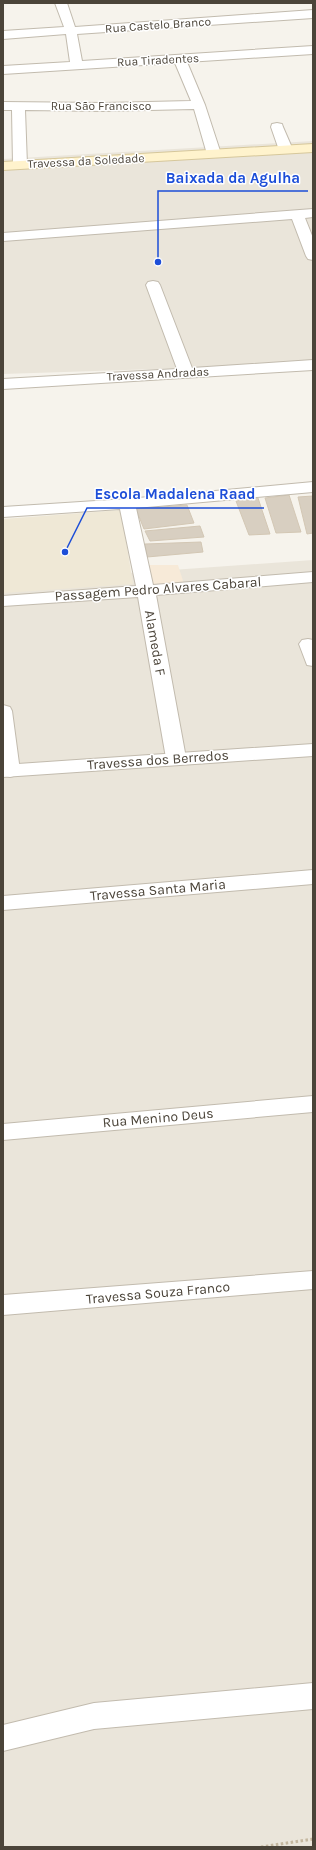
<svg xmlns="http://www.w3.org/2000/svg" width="316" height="1850" font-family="Karla,sans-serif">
<rect width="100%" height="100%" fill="#f6f3ec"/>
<!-- residential -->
<path fill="#eae5da" d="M313 141V364L3 374V159Z
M313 560V1847H3V582Z"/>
<!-- commercial -->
<path fill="#f7ead8" d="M146 565H178L184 584 152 587Z"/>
<!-- education -->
<path fill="#efe8d6" d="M121 510 133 584 3 593V519Z"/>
<!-- building -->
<path fill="#d8cfc1" stroke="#d3c7b4" d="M289 495 301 532 276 533 265 498Z
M313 496V533L307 534 298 497Z
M258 498 270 534 249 535 236 501Z
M187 505 194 523 144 529 136 509Z
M200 526 204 537 150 541 145 531Z
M201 542 203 552 147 557 145 544Z"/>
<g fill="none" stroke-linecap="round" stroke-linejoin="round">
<defs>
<path id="minor" d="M55 3H67L75 27 313 10V18L77 34 82 61 313 46V54L187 62 205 105 221 154 219 157H209L207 154 194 109 104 111 25 110 27 165 25 168H15L13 165 12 110H3V102L104 103 191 101 175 63 3 74V66L70 62 66 34 3 39V31L64 27Z
M277 123 282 124 283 127 293 150 291 153H281L279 150 271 127 272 124Z
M313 209V217L305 218 313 238V260L308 259 306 256 292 219 3 241V233Z
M153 281 158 282 160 285 192 368 313 360V370L3 389V379L177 369 146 285 148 282Z
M313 482V492L136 508 153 585 313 572V582L156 595 186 758 183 762 176 764 169 762 166 758 138 597 3 606V596L136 586 120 509 3 517V507L127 499Z
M308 639 313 640V666L307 665 299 644 302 640Z
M3 705 10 707 12 711 20 771 17 775 10 777 3 775Z
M313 870V884L3 910V896Z
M313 1096V1112L3 1140V1124Z
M313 1271V1289L3 1315V1295Z
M313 1683V1709L94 1729 3 1751V1725L94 1703Z"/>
<path id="tertiary" d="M313 744V756L3 777V765Z"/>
<path id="secondary" d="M313 144V152L3 170V162Z"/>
</defs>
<!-- minor casing -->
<use href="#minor" stroke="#c2bbae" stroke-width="2"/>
<!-- tertiary casing -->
<use href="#tertiary" stroke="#c2bbae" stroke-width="2"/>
<!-- secondary casing -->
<use href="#secondary" stroke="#d6c79b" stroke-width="2"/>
<!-- path -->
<path stroke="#c4b79f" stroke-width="3" stroke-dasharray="2.5 2.5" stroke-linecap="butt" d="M261 1847 313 1839"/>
<!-- minor -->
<use href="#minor" fill="#fff" fill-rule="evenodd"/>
<!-- tertiary -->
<use href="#tertiary" fill="#fff" fill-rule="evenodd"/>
<!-- secondary -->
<use href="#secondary" fill="#fff3cd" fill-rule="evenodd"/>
</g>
<g text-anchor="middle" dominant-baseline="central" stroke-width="3" stroke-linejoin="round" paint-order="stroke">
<!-- far-street labels -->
<g font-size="12" fill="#4b4439" stroke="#fff">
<text transform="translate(158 25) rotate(-4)">Rua Castelo Branco</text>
<text transform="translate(158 60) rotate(-3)">Rua Tiradentes</text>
<text x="101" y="106">Rua São Francisco</text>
<text transform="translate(86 161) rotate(-3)">Travessa da Soledade</text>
<text transform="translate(158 374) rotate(-3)">Travessa Andradas</text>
</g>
<!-- street labels -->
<g font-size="14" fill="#4b4439" stroke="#fff">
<text transform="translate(158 589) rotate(-4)">Passagem Pedro Alvares Cabaral</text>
<text transform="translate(155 643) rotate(80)">Alameda F</text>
<text transform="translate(158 760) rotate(-4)">Travessa dos Berredos</text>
<text transform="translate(158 890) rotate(-5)">Travessa Santa Maria</text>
<text transform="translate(158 1118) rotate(-5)">Rua Menino Deus</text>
<text transform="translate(158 1293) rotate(-5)">Travessa Souza Franco</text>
</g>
</g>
<!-- callouts -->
<path fill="none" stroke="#1d4ed8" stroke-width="1.5" d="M158 262L158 191H308M65 552L87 508H264"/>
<g fill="#1d4ed8" stroke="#fff" stroke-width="1.5">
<circle cx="158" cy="262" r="4"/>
<circle cx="65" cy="552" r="4"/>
</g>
<g font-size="15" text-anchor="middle" font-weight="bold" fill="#1d4ed8" stroke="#fff" stroke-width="3" stroke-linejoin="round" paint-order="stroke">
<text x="233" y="183">Baixada da Agulha</text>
<text x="175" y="499">Escola Madalena Raad</text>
</g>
<!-- border -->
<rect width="316" height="1850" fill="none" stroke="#4b4439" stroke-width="8"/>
</svg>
